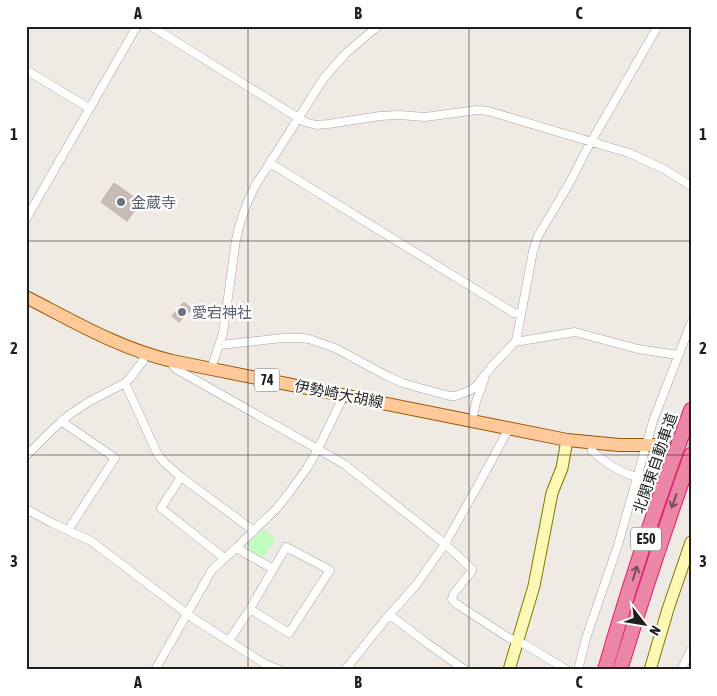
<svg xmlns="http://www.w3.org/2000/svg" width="717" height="696" font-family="'Asap Condensed','Noto Sans JP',sans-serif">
<rect width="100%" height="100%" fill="#f0eae4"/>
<!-- park -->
<path fill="#c0fcbe" d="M263 530 276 538 263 558 250 550 248 544Z"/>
<!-- building -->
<path fill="#c8bcb7" stroke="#c2afa5" d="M114 183 141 202 127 221 101 202Z
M184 302 192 309 179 322 172 316Z"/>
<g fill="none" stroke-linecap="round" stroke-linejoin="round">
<!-- primary-tunnel -->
<path stroke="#c6c1bc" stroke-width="12" stroke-dasharray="12 6" stroke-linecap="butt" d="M669 445H691"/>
<defs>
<path id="street" d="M151 26 305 122 316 125 328 124 380 116 399 115 425 117 477 110 488 111 629 153 664 169 691 186
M26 70 89 108
M270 163 514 313 520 314
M26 219 137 26
M516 341H521L575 332 638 349 678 355
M220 345 282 338H303L309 339 335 348 387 376 403 383 420 388 450 396H455L461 394 471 390 477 385 493 365 516 341 533 251 538 236 570 182 588 147 658 26
M172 361 173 366 176 369 344 464 445 544 472 569V571L454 593 452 599 455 603 509 638 524 644 567 670
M211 369 223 333 236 240C240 220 246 204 255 186L324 78 345 54 378 26
M125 383 158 455 165 463 181 477 254 531
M61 421 115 458 68 530
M472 421 476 402 484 380
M591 443 592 451C604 462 622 474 638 477
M26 456 53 429 69 415 90 401 125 383 130 378 143 361 144 353
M181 477 161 508 224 558
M26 509 52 523 91 541 194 619 265 664 280 670
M236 548 273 569
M390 615 424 641 465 670
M229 641 250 609 286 547 330 570 289 633 250 609
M155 670 212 570 236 548 276 509 289 493 307 468 318 449 344 395
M345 670 385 620 416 585 445 544 481 480 507 432V429
M578 670 586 638 618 545 653 421 691 323
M681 670 691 650"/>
<path id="secondary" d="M509 670 534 586 552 493 562 468 567 440
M650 670 668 609 691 542"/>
<path id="primary" d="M26 297C75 322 118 348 172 361L567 440 619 445H664"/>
<path id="highway" d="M605 670C630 582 659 496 691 410
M620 670C642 598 666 526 691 455"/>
</defs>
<!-- street casing -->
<use href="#street" stroke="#a5a5a5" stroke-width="9"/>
<!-- secondary casing -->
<use href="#secondary" stroke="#7a7a00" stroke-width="13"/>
<!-- primary casing -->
<use href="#primary" stroke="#985600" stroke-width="14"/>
<!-- highway casing -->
<use href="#highway" stroke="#e31b74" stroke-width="16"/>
<!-- street -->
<use href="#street" stroke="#fff" stroke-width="8"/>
<!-- secondary -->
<use href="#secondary" stroke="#fdf9b5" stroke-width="11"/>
<!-- primary -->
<use href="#primary" stroke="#ffc999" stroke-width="12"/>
<!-- highway -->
<use href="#highway" stroke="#eb87a4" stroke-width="14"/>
</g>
<!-- one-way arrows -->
<defs><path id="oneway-shaft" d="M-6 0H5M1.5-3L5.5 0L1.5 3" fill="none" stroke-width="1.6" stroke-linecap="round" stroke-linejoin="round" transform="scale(1.25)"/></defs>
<g stroke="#7a4d5a">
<use href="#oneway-shaft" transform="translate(674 501) rotate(110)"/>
<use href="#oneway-shaft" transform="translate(635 573) rotate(-72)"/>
</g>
<!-- grid -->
<path fill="none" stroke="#1e1e1e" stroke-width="1" stroke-opacity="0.55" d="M248 26V670M469 26V670M26 241H691M26 455H691"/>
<!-- markers -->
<g fill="#6b7280" stroke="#fff" stroke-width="2">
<circle cx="121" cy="202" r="5"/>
<circle cx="182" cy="312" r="5"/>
</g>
<g text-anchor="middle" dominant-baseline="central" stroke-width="4.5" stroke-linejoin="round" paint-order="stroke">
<!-- shield labels -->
<g fill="#fff" stroke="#626262" stroke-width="1">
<rect x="254.5" y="368.5" width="25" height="23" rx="4"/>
<rect x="631" y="527.5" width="30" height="23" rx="4"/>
</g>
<g font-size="14" font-weight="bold" fill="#1e1e1e">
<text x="267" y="380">74</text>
<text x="646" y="539">E50</text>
</g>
<!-- worship labels -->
<g font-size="15" fill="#5b616d" stroke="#fff" text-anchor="start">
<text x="131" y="202">金蔵寺</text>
<text x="192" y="312">愛宕神社</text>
</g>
<!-- street labels -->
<g font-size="15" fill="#1e1e1e" stroke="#fff">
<text transform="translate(339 394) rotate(11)">伊勢崎大胡線</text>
<text transform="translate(655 463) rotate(-71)">北関東自動車道</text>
</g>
</g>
<!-- border -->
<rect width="717" height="696" fill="none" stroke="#ffffff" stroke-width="55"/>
<!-- north arrow -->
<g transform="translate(644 624) rotate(121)" stroke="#ffffff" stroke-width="4" paint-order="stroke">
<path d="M0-4L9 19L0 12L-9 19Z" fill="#1e1e1e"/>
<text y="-8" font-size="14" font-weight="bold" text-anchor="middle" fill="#1e1e1e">N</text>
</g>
<rect x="28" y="28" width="662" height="640" fill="none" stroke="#1e1e1e" stroke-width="2"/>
<g font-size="16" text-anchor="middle" font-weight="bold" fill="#1e1e1e">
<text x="138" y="19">A</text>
<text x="358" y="19">B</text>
<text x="579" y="19">C</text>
<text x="14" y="140">1</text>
<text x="703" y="140">1</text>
<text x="14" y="354">2</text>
<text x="703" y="354">2</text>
<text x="14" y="567">3</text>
<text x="703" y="567">3</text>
<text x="138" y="688">A</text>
<text x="358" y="688">B</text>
<text x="579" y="688">C</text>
</g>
</svg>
